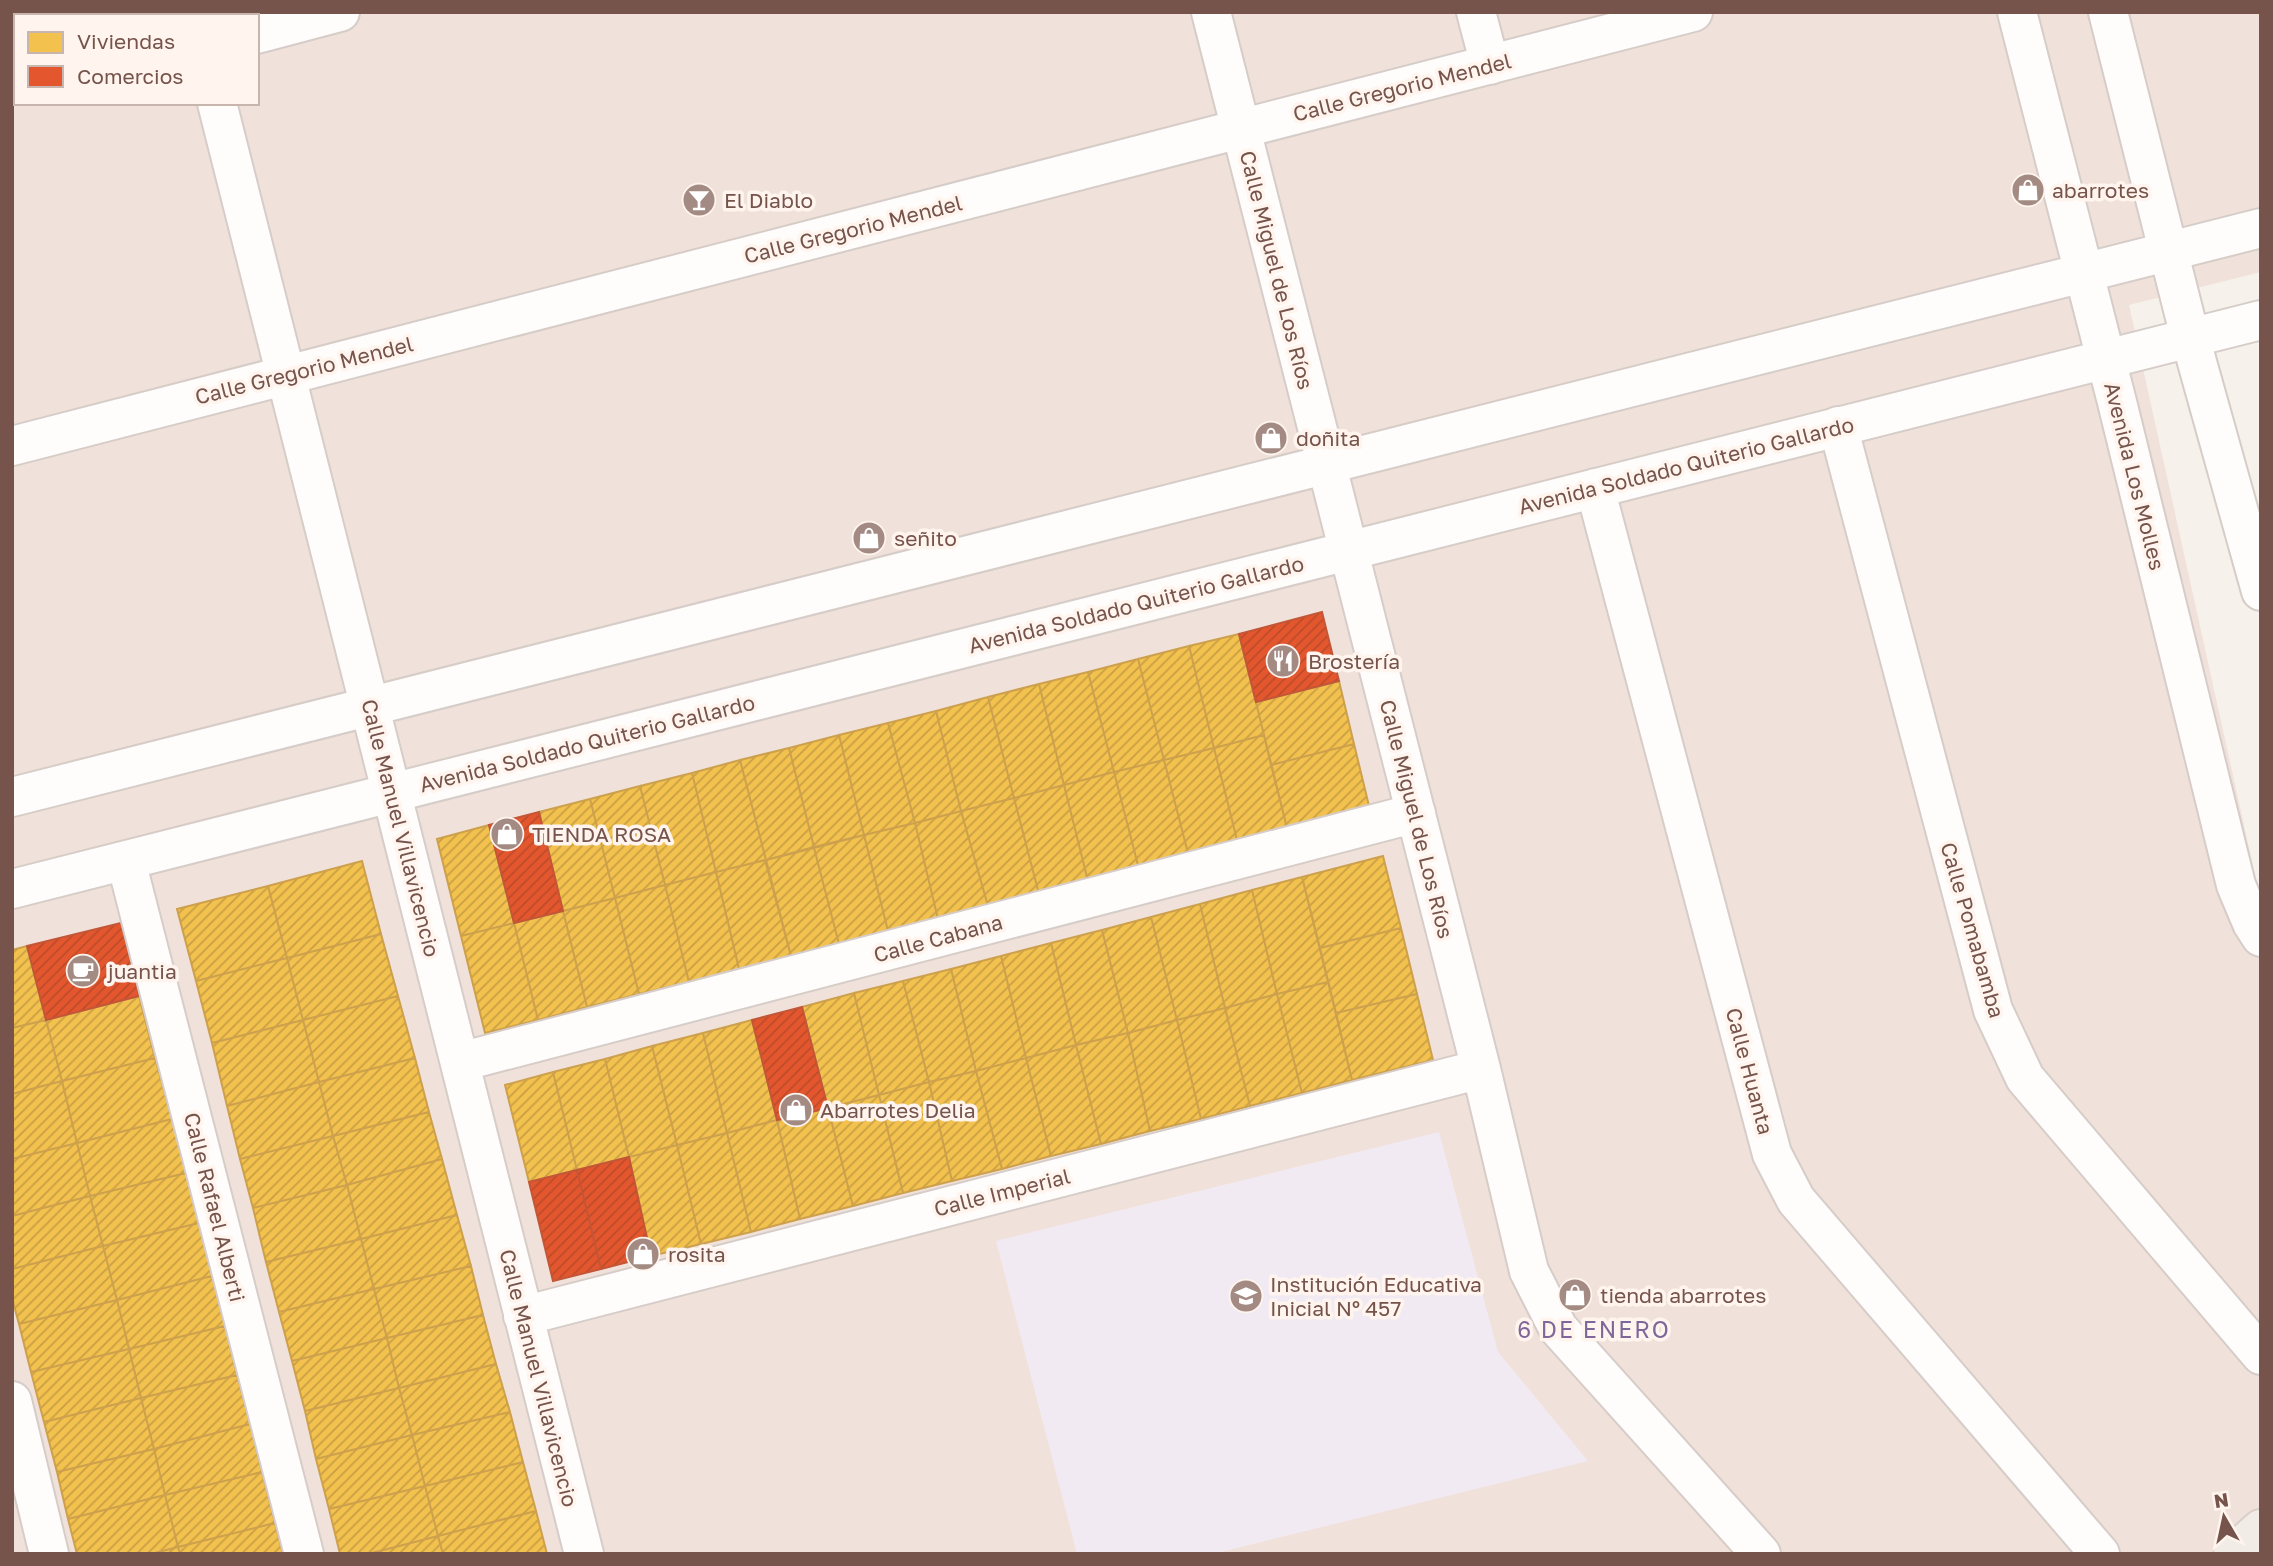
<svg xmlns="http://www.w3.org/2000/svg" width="2273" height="1566" font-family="'Golos Text',sans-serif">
<defs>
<pattern id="homes-hatch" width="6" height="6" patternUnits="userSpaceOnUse" patternTransform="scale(1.75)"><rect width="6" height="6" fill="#f2c14e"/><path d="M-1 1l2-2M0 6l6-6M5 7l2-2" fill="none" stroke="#c99f43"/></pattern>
<pattern id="shops-hatch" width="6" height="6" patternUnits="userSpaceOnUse" patternTransform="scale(1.75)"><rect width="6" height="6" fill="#e4572e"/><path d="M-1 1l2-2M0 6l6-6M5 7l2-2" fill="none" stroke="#bd4b29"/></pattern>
</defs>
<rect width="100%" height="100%" fill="#f7f1ec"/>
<!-- residential -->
<path fill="#f0e2da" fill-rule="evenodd" d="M12 12H2261V272L2129 305 2261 902V1554H12ZM16 16H257V103H16Z"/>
<!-- education -->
<path fill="#f2eaf3" d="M1439 1132 1498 1352 1588 1461 1213 1554H1077L996 1241Z"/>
<!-- homes -->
<path fill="url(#homes-hatch)" stroke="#cda04d" stroke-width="2" d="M1239 634 1264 735 1214 748 1189 646Z
M1189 646 1214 748 1164 760 1138 659Z
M1138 659 1164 760 1114 772 1088 672Z
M1088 672 1114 772 1064 785 1039 684Z
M1339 681 1354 744 1271 765 1256 702Z
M1039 684 1064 785 1014 798 988 697Z
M988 697 1014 798 961 811 936 711Z
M936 711 961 811 915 823 888 723Z
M888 723 915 823 864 835 839 735Z
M839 735 864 835 814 847 789 748Z
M1264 735 1288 832 1238 844 1214 748Z
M1354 744 1370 810 1288 832 1271 765Z
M789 748 814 847 766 860 740 760Z
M1214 748 1238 844 1189 857 1164 760Z
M740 760 766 860 716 872 692 773Z
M1164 760 1189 857 1139 869 1114 772Z
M1114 772 1139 869 1088 881 1064 785Z
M692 773 716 872 665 885 640 786Z
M1064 785 1088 881 1039 894 1014 798Z
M640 786 665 885 615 898 590 799Z
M1014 798 1039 894 988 906 961 811Z
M590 799 615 898 563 911 539 812Z
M961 811 988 906 938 919 915 823Z
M915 823 938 919 888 931 864 835Z
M489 825 514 923 461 936 437 839Z
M864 835 888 931 839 944 814 848Z
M814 848 839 944 791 956 766 860Z
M1383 856 1401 928 1320 948 1302 877Z
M765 860 791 956 739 969 716 872Z
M362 861 381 934 287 958 268 886Z
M716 872 739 969 689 982 665 885Z
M1302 877 1328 982 1277 994 1252 890Z
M665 885 689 982 639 994 615 898Z
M268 886 287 958 196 981 177 909Z
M1252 890 1277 994 1225 1008 1200 904Z
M615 898 639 994 587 1007 563 911Z
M1200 904 1225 1008 1177 1020 1151 917Z
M563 911 587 1007 538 1020 514 923Z
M1151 917 1177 1020 1128 1033 1102 930Z
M514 923 538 1020 485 1033 461 936Z
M1401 928 1417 994 1336 1013 1320 948Z
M1102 930 1128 1033 1076 1045 1051 943Z
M381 934 398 996 303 1020 287 958Z
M1051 943 1076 1045 1026 1058 1001 956Z
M27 946 46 1020 12 1028V950Z
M1001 956 1026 1058 976 1071 951 969Z
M287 958 303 1020 212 1043 196 981Z
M951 969 976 1071 929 1082 903 981Z
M903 981 929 1082 879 1095 854 993Z
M1328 982 1352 1080 1302 1093 1277 994Z
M854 993 879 1095 828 1108 802 1007Z
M1277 994 1302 1093 1250 1106 1225 1008Z
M1417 994 1433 1060 1352 1080 1336 1013Z
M139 996 155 1058 62 1081 46 1020Z
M398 996 415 1058 319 1082 303 1020Z
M1225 1008 1250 1106 1201 1119 1177 1020Z
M46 1020 62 1081 12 1094V1028Z
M303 1020 319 1082 227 1106 212 1043Z
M752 1020 777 1120 727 1133 703 1033Z
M1177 1020 1201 1119 1150 1131 1128 1033Z
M703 1033 727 1133 677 1145 652 1046Z
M1128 1033 1150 1131 1101 1144 1076 1045Z
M1076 1045 1101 1144 1051 1156 1026 1058Z
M652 1046 677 1145 629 1157 605 1059Z
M155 1058 172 1119 77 1143 62 1081Z
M415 1058 429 1112 333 1136 319 1082Z
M1026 1058 1051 1156 1002 1169 976 1071Z
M605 1059 629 1157 577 1170 553 1072Z
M976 1071 1002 1169 952 1181 929 1082Z
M553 1072 577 1170 529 1182 505 1085Z
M62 1081 77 1143 12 1159V1094Z
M319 1082 333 1136 240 1159 227 1106Z
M929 1082 952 1181 903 1193 879 1095Z
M879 1095 903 1193 853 1206 828 1108Z
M828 1108 853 1206 800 1219 777 1120Z
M429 1112 442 1159 347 1185 333 1136Z
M172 1119 186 1173 90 1196 77 1143Z
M777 1120 800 1219 751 1232 727 1133Z
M727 1133 751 1232 701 1244 677 1145Z
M333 1136 347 1185 253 1208 240 1159Z
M77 1143 90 1196 12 1216V1159Z
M677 1145 701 1244 651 1256 629 1157Z
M442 1159 457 1215 361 1239 347 1185Z
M186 1173 199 1223 103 1246 90 1196Z
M347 1185 361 1239 266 1262 253 1208Z
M90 1196 103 1246 12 1269V1216Z
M457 1215 471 1266 374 1289 361 1239Z
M199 1223 212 1276 117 1300 103 1246Z
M361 1239 374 1289 279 1312 266 1262Z
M103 1246 117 1300 19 1324 12 1298V1269Z
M471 1266 483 1315 387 1338 374 1289Z
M212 1276 225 1326 129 1349 117 1300Z
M374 1289 387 1338 292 1361 279 1312Z
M117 1300 129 1349 31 1372 19 1324Z
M483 1315 496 1364 399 1388 387 1338Z
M225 1326 237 1375 141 1398 129 1349Z
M387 1338 399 1388 305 1411 292 1361Z
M129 1349 141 1398 44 1422 31 1372Z
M496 1364 510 1412 412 1435 399 1388Z
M237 1375 250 1424 154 1449 141 1398Z
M399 1388 412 1435 316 1459 305 1411Z
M141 1398 154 1449 57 1472 44 1422Z
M510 1412 523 1462 425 1486 412 1435Z
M250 1424 262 1472 165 1495 154 1449Z
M412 1435 425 1486 329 1509 316 1459Z
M154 1449 165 1495 68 1519 57 1472Z
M523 1462 536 1511 438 1536 425 1486Z
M262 1472 275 1523 178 1547 165 1495Z
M425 1486 438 1536 368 1554H340L329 1509Z
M165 1495 178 1547 151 1554H77L68 1519Z
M536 1511 547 1554H443L438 1536Z
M275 1523 283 1554H180L178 1547Z
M438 1536 443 1554H368Z
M178 1547 180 1554H151Z"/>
<!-- shops -->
<path fill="url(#shops-hatch)" stroke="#c35637" stroke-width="2" d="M1322 612 1339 681 1256 702 1239 634Z
M539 812 563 911 514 923 489 825Z
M121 923 139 996 46 1020 27 946Z
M802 1007 828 1108 777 1120 752 1020Z
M629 1157 651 1256 601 1269 577 1170Z
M577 1170 601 1269 553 1281 529 1182Z"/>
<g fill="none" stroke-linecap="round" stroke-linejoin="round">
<defs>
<path id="minor" d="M194 12 195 16
M1211 12 1481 1069 1529 1271 1558 1328 1761 1554
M1476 12 1490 65
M2017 12 2117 402 2236 885 2252 923 2261 937
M2108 12 2190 337 2261 591
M257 34 340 12
M217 103 584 1554
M1838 426 1993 1010 2025 1078 2261 1355
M12 446 1693 12
M1595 488 1772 1154 1796 1200 2100 1554
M12 797 2261 228
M126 861 304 1554
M12 889 2261 320
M460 1062 1416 813
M523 1316 1481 1069
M12 1401 49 1554"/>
<path id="major" d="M2233 1554 2261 1529"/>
</defs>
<!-- minor casing -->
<use href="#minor" stroke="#d6ccc8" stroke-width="42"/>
<!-- major casing -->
<use href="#major" stroke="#d8ceca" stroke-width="42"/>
<!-- minor -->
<use href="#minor" stroke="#fefdfc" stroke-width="38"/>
<!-- major -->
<use href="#major" stroke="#f2ece6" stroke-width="38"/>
</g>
<!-- icons -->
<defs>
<symbol id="shop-disc" viewBox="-11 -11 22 22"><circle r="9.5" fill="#a38b83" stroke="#fff5ee"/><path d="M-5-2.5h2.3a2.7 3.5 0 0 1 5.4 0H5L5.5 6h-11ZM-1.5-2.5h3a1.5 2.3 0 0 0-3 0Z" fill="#fff"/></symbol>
<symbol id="bar-disc" viewBox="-11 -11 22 22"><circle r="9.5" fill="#a38b83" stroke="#fff5ee"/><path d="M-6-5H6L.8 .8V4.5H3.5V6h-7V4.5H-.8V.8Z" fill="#fff"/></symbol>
<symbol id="restaurant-disc" viewBox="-11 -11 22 22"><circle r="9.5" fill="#a38b83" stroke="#fff5ee"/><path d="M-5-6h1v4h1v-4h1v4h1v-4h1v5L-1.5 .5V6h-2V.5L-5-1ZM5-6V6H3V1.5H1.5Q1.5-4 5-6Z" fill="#fff"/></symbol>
<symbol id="cafe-disc" viewBox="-11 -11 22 22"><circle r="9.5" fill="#a38b83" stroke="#fff5ee"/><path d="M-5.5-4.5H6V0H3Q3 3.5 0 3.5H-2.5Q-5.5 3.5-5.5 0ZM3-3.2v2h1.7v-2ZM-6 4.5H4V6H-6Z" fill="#fff"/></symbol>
<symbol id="school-disc" viewBox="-11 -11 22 22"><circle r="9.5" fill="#a38b83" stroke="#fff5ee"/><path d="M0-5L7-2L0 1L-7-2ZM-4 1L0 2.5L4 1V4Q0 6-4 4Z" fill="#fff"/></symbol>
</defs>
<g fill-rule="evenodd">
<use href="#shop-disc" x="2009" y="171" width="38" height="38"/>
<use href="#bar-disc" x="680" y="181" width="38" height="38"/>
<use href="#shop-disc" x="1252" y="419" width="38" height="38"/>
<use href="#shop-disc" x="850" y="519" width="38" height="38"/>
<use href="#restaurant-disc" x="1264" y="642" width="38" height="38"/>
<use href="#shop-disc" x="488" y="815" width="38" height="38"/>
<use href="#cafe-disc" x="64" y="952" width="38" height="38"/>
<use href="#shop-disc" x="777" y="1091" width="38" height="38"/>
<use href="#shop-disc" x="624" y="1235" width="38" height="38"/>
<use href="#shop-disc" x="1556" y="1276" width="38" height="38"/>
<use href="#school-disc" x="1227" y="1277" width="38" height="38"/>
</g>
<g text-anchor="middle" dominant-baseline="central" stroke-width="7" stroke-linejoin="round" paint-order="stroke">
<!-- street labels -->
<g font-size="21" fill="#76544b" stroke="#fff5ee">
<text transform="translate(1402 87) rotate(-14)">Calle Gregorio Mendel</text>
<text transform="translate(853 229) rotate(-14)">Calle Gregorio Mendel</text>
<text transform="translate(1277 270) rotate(76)">Calle Miguel de Los Ríos</text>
<text transform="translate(304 370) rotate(-14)">Calle Gregorio Mendel</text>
<text transform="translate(1686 465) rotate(-14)">Avenida Soldado Quiterio Gallardo</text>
<text transform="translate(2135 476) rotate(76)">Avenida Los Molles</text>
<text transform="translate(1136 604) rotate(-14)">Avenida Soldado Quiterio Gallardo</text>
<text transform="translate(587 743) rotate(-14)">Avenida Soldado Quiterio Gallardo</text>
<text transform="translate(1417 819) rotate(76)">Calle Miguel de Los Ríos</text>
<text transform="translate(401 828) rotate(76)">Calle Manuel Villavicencio</text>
<text transform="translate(1973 930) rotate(74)">Calle Pomabamba</text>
<text transform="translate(938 938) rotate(-15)">Calle Cabana</text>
<text transform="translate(1750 1071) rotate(75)">Calle Huanta</text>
<text transform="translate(1002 1192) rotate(-14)">Calle Imperial</text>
<text transform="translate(215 1207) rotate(76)">Calle Rafael Alberti</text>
<text transform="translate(539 1378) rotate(76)">Calle Manuel Villavicencio</text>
</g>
<!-- poi labels -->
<g font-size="21" fill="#76544b" stroke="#fff5ee" text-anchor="start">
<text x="2052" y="190">abarrotes</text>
<text x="724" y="200">El Diablo</text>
<text x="1296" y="438">doñita</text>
<text x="894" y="538">señito</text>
<text x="1308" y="661">Brostería</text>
<text x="532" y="834">TIENDA ROSA</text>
<text x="108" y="971">juantia</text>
<text x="820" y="1110">Abarrotes Delia</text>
<text x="668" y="1254">rosita</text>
<text x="1270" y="1284">Institución Educativa<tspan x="1270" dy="24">Inicial Nº 457</tspan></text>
<text x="1600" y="1295">tienda abarrotes</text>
</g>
<!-- neighbourhood labels -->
<g font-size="23" letter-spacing="2" fill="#806799" stroke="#fff5ee">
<text x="1594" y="1329">6 DE ENERO</text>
</g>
</g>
<!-- border -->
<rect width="2273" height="1566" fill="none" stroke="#76544b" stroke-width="28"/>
<!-- legend -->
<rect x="14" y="14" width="245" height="91" fill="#fff5ee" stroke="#c8b5ad" stroke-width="2"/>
<rect x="28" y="32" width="35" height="21" fill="#f2c14e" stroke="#c8b5ad" stroke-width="2"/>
<text x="77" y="49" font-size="21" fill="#76544b">Viviendas</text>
<rect x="28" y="66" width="35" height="21" fill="#e4572e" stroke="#c8b5ad" stroke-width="2"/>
<text x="77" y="84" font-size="21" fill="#76544b">Comercios</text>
<!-- north arrow -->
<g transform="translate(2224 1517) rotate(351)" stroke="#fff5ee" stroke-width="5" paint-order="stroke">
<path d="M0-5L12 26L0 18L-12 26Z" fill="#76544b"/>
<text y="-10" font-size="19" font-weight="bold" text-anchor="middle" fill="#76544b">N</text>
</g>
</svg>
